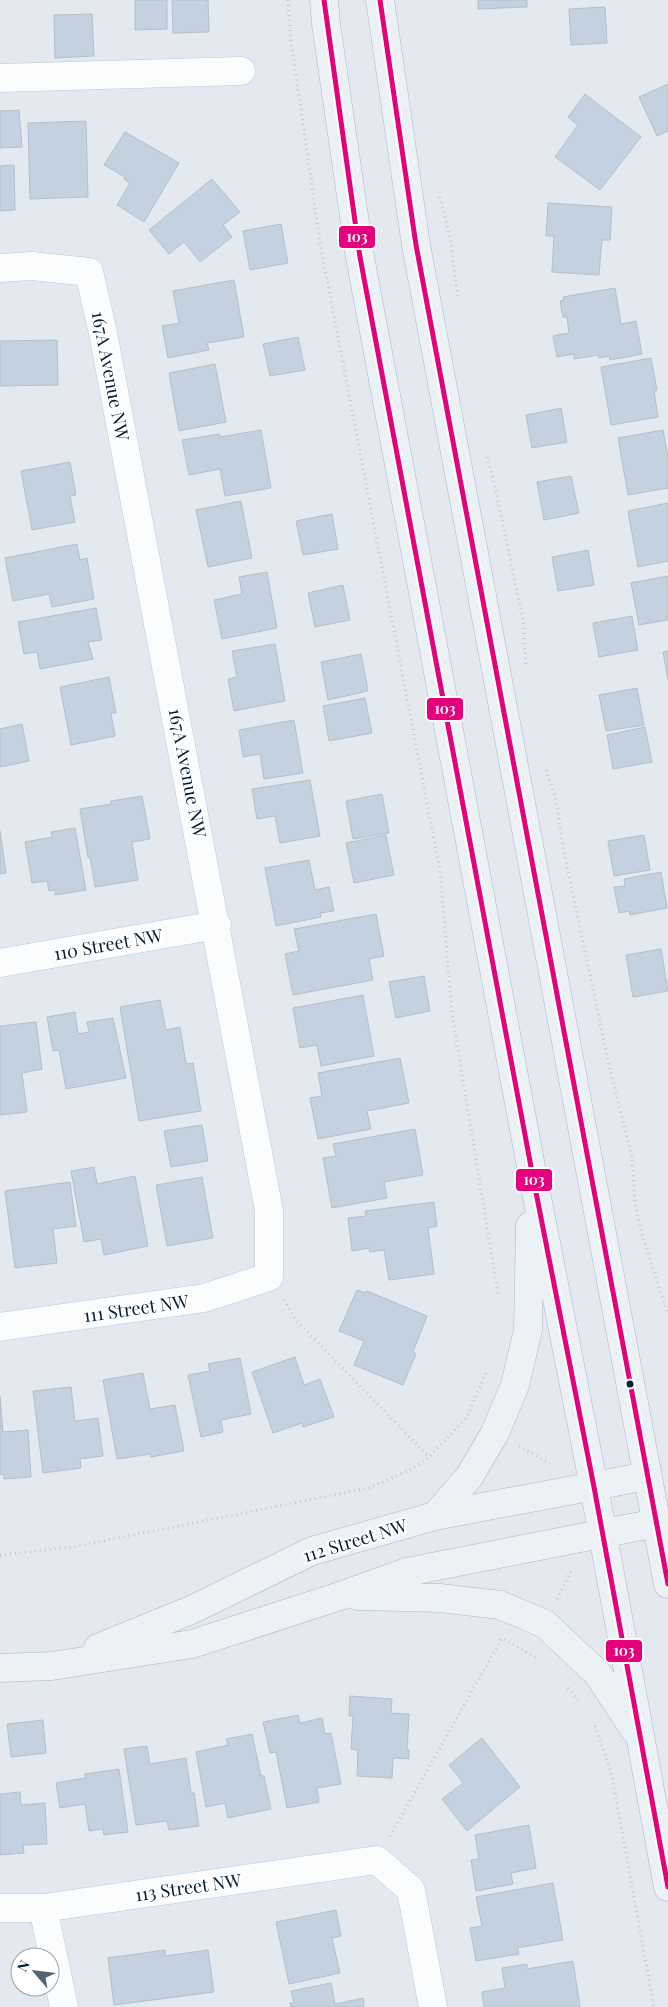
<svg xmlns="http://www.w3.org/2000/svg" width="668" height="2007" font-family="'Playfair Display',serif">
<rect width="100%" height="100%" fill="#e3e9ef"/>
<!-- building -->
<path fill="#c3d1e0" stroke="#b2c0cd" d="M135 0H167V29L135 30Z
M172 0H208L209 32 173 33Z
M478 0H527V7L478 9Z
M605 7 607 43 571 45 569 9Z
M92 14 94 56 55 58 54 15Z
M668 84V131L657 136 639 97Z
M585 94 641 137 600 190 555 157 578 125 568 117Z
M19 110 22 147 0 148V111Z
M86 121 88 197 30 199 28 123Z
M125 132 179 163 144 222 117 205 130 183 124 179 125 177 104 165Z
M14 165 15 210 0 211V166Z
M212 179 240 212 223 225 232 237 200 262 184 242 169 254 149 230Z
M548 203 612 207 610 240H602L599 275 552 272 554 236H546Z
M281 224 288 263 250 270 243 231Z
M234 280 244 337 207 343 209 350 168 358 162 326 179 323 173 291Z
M615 288 621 324 636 321 642 354 610 360 609 356 599 358 598 355 574 359V354L557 357 553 336 569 333 567 317H563L560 301 564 300 563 297Z
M298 337 305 370 270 376 263 344Z
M57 340 58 385 0 386V341Z
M651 358 657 390 654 391 658 417 611 425 601 367Z
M215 364 226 422 179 431 169 373Z
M561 408 567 442 532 448 526 415Z
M261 430 271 488 225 496 220 469 189 475 182 440 220 434V437Z
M663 430 668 457V488L628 495 618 438Z
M70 462 76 495 70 496 75 522 32 530 21 471Z
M571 476 579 513 544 520 537 482Z
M241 501 252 558 208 567 196 510Z
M668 503V561L638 567 628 511Z
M332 514 338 549 303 555 296 521Z
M77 544 80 560 87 558 94 599 52 607 49 594 13 601 5 558Z
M588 550 594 585 558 591 552 557Z
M267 572 277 628 222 639 214 600 242 594 239 577Z
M668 576V620L639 625 631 583Z
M343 585 350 620 315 627 308 593Z
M96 608 102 640 88 642 93 659 40 669 37 652 24 654 18 622Z
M632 616 638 650 599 657 593 623Z
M275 644 285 701 234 711 228 679 237 677 232 651Z
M668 651V680L663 652Z
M361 654 368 691 328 700 321 662Z
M109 677 116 713H111L115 736 71 745 60 687Z
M637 688 644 725 606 731 599 695Z
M365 698 372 733 329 741 323 706Z
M294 720 303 773 264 779 260 754 243 757 239 730Z
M22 724 29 761 0 767V729Z
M645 727 652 762 613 769 607 735Z
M310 780 320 836 280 843 275 816 257 819 252 789Z
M382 794 389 833 353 839 346 801Z
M142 796 150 839 132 842 138 880 95 887 90 857 88 858 80 809 111 804V801Z
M75 828 86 890 55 895V890L49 891 47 881 32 883 25 842 52 837 51 832Z
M0 831 6 873 0 874Z
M386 835 394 875 354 883 346 843Z
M644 835 650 870 614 876 608 841Z
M309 860 315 890 329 887 334 911 320 913 321 917 276 926 265 868Z
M661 872 667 908 630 915 629 911 619 913 614 887 625 886 624 879Z
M376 914 384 956 369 959 373 980 293 995 285 954 299 951 294 929Z
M661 949 668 991 633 997 626 955Z
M424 976 430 1011 396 1018 389 982Z
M363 995 374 1056 321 1066 317 1045 300 1048 293 1008Z
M160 1000 166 1030 180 1027 186 1064 193 1063 201 1111 139 1121 120 1007Z
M75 1012 78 1034 89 1032 87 1022 113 1018 126 1078 66 1089 59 1050 53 1051 47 1017Z
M36 1022 42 1069 22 1073 27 1112 0 1115V1026Z
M400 1058 409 1103 367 1111 371 1129 318 1139 310 1098 322 1096 318 1073Z
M202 1125 208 1161 171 1167 164 1131Z
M415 1129 423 1175 384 1182 387 1198 332 1208 323 1158 336 1156 333 1144Z
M94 1167 97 1184 135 1176 148 1246 104 1255 101 1239 84 1242 71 1171Z
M202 1177 213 1238 167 1246 156 1185Z
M70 1182 76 1226 53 1229 57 1263 15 1268 5 1191Z
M434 1202 437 1226 428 1228 434 1274 389 1280 384 1250 370 1252 369 1248 352 1251 348 1218 366 1216 365 1211Z
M357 1290 366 1293 367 1291 427 1316 413 1352 416 1354 403 1385 354 1365 364 1341 339 1331Z
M295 1357 304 1385 320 1379 334 1417 303 1427 302 1423 273 1433 252 1372Z
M240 1358 251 1414 221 1420 223 1432 201 1437 188 1375 210 1371 208 1364Z
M143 1373 150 1409 175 1405 184 1451 151 1457 150 1454 117 1459 103 1380Z
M71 1387 75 1421 98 1418 103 1456 80 1459 81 1468 43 1473 33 1391Z
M0 1396 3 1432 28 1430 31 1477 4 1479V1474L0 1475Z
M350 1696 392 1699 391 1713 409 1714 407 1750H409V1759L393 1758 392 1778 357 1776 358 1750 351 1749 353 1716H349Z
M298 1715 300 1723 322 1718 325 1734 331 1733 341 1784 317 1788 319 1802 287 1808 276 1752 270 1753 263 1722Z
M43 1720 46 1753 11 1757 7 1724Z
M252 1734 261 1776H264L271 1809 228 1818 225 1803 206 1807 196 1752 228 1745 226 1739Z
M482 1738 520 1787 467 1831 442 1799 463 1783 449 1765Z
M147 1746 150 1764 186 1758 191 1793H194L199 1826 169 1830 167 1821 136 1825 124 1749Z
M119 1769 128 1832 104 1835 103 1829 89 1831 85 1804 60 1808 56 1783 85 1778V1774Z
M20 1792 21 1805 45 1803 47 1844 23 1845 24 1853 0 1855V1794Z
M529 1825 536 1868 511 1873 513 1884 476 1891 471 1860 479 1859 475 1835Z
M553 1883 563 1940 517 1948 519 1954 476 1961 470 1928 482 1926 476 1897Z
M336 1910 341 1936 332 1938 340 1973 289 1984 276 1922Z
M165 1950V1956L208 1950 214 1992 114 2005 108 1958Z
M573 1961 580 2007H484L482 1992 505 1988 502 1968 527 1964V1969Z
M331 1983 335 2004 363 1998 364 2007H291L290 2003H294L291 1991Z"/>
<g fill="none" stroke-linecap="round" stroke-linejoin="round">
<defs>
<path id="minor" d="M0 78 241 71
M0 268 32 266 89 272 103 333 269 1211V1277L204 1298 0 1327
M0 963 217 925
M0 1908H43L377 1860 411 1890 433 2007
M43 1908 64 2007"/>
<path id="major" d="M324 0 326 24 360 257 532 1172 594 1487 668 1887
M380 0 416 245 668 1584
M435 1516 469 1477 495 1433 515 1385 528 1330 530 1226
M358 1596 440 1598 500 1605 545 1624 598 1674 634 1729
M98 1648 191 1610 312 1551 435 1516 647 1476
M0 1668 52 1666 192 1644 340 1596 407 1572 656 1523"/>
</defs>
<!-- minor casing -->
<use href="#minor" stroke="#bac9d7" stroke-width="29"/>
<!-- major casing -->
<use href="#major" stroke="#acb7c1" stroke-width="29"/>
<!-- path -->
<path stroke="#c5c8cd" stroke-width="3" stroke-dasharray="1 4" stroke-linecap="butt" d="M288 0 291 40 320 243 440 871 452 1013 498 1294
M440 197 451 243 458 299
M487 457 494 482 523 620 526 666
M546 770 556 799 563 847 610 1070 632 1157 635 1203 641 1231 668 1315
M284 1300 295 1319 429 1457
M519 1446 550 1464
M0 1555 73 1547 369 1488 410 1470 429 1457 467 1417 487 1371
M557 1599 572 1569
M568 1688 578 1700
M595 1726 611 1772 654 2007
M390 1836 502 1638 537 1658"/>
<!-- minor -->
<use href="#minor" stroke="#fbfcfd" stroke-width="28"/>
<!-- major -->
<use href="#major" stroke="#ecf1f6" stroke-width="28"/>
<defs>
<path id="bus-1" d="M324 0 360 257 532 1172 594 1487 668 1887
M380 0 416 245 668 1584"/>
</defs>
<!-- bus-1 casing -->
<use href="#bus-1" stroke="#fff" stroke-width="9"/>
<!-- bus-1 -->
<use href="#bus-1" stroke="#e5007d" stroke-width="5"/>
</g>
<!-- markers -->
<circle fill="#051e34" stroke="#fff" stroke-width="2" cx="630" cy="1384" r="4.5"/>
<g text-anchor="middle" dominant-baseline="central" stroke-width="4.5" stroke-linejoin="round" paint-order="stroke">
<!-- street labels -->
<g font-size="18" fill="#051e34" stroke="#fff">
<text transform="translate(111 376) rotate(79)">167A Avenue NW</text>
<text transform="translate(188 773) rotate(79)">167A Avenue NW</text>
<text transform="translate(108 944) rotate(-10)">110 Street NW</text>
<text transform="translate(136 1308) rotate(-8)">111 Street NW</text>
<text transform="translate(355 1540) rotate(-17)">112 Street NW</text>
<text transform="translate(188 1887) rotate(-8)">113 Street NW</text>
</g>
</g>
<g stroke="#fff" stroke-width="2">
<rect x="338" y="225" width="38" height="24" rx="5" fill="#e5007d"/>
<rect x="426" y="697" width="38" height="24" rx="5" fill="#e5007d"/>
<rect x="515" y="1168" width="38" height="24" rx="5" fill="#e5007d"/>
<rect x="605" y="1639" width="38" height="24" rx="5" fill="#e5007d"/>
</g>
<g font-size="14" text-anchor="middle" font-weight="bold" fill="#fff">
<text x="357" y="242">103</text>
<text x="445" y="714">103</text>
<text x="534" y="1185">103</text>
<text x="624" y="1656">103</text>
</g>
<!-- north arrow -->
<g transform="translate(35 1972) rotate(298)"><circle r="24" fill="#ffffff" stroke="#9ba5ae"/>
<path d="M0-4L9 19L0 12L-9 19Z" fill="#536575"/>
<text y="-8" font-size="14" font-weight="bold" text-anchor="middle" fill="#051e34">N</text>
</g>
</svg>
